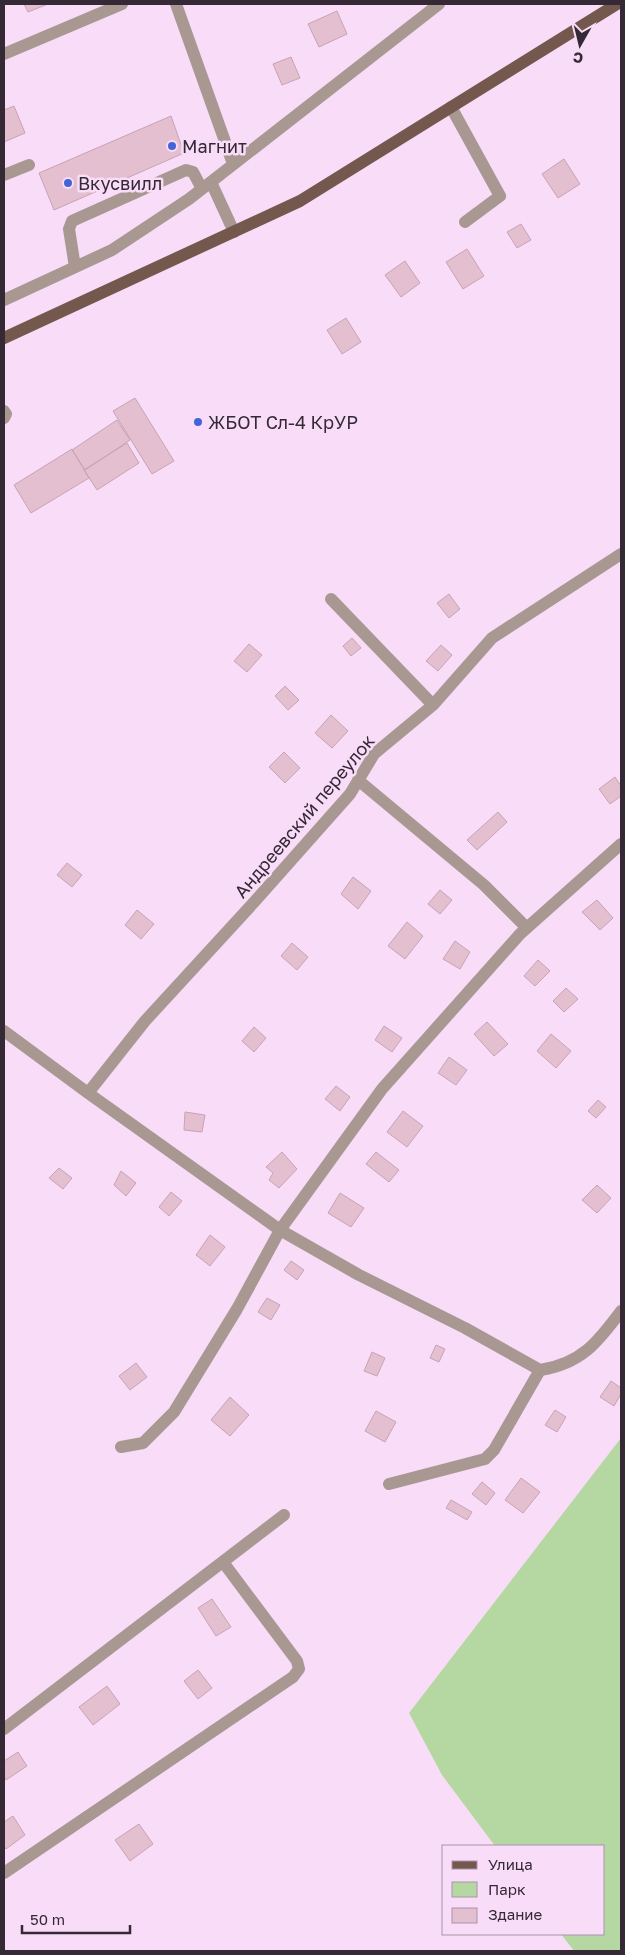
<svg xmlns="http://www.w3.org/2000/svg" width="625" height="1955" font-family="'Golos Text',sans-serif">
<rect width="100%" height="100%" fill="#f8dcf8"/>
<!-- green -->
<path fill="#b5d8a2" d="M621 1438V1951H574L561 1934H604V1846H495L442 1775 409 1713Z"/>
<!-- building -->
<path fill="#e4bfd0" stroke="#c7a3b4" d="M24 4H48L28 12Z
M337 11 347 34 319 47 308 24Z
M291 57 300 78 282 85 273 64Z
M14 106 25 133 4 142V110Z
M171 116 184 153 54 210 39 173Z
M564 159 580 184 558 198 542 174Z
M521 224 531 240 517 248 507 232Z
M467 249 484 276 463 289 446 262Z
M405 261 420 283 401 297 385 275Z
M346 318 361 342 342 354 327 330Z
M135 398 174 461 152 474 113 411Z
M117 420 130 440 85 470 72 450Z
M127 443 139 463 97 490 84 470Z
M72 449 89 478 31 513 14 485Z
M449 594 460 609 449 618 437 603Z
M352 638 361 648 351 656 343 646Z
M249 644 262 655 247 672 234 661Z
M441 645 452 655 438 671 426 661Z
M285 686 299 700 288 710 275 696Z
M331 715 348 731 332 748 315 733Z
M284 752 300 768 285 783 269 767Z
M615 777 621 786V796L610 804 599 789Z
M498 812 507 822 477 850 467 840Z
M67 863 82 875 72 887 57 875Z
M353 877 371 891 358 909 341 894Z
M440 890 452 900 440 914 428 904Z
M597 900 613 918 600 930 582 912Z
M137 910 154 924 141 939 125 925Z
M407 922 423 936 405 959 388 946Z
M455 941 470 952 460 969 443 959Z
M292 943 308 957 297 970 281 956Z
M538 960 550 971 535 986 524 976Z
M566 988 578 999 564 1012 553 1001Z
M487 1022 508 1044 494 1056 474 1034Z
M384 1026 402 1038 392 1052 375 1040Z
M254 1027 266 1038 254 1052 242 1041Z
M551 1034 571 1051 556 1068 537 1051Z
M449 1057 467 1070 456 1085 438 1073Z
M336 1086 350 1097 340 1111 325 1099Z
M598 1100 606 1107 596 1118 588 1111Z
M403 1111 423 1126 407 1147 387 1132Z
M185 1112 205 1115 202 1132 184 1130Z
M282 1152 297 1169 279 1188 269 1180 273 1173 266 1167Z
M376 1152 399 1170 389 1182 366 1164Z
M59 1168 72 1178 63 1189 49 1178Z
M121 1171 136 1183 126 1196 114 1185Z
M597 1185 611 1198 597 1213 582 1200Z
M171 1192 182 1201 169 1216 159 1207Z
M340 1193 364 1208 351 1227 328 1213Z
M210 1235 225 1247 210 1266 196 1255Z
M291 1261 304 1270 297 1280 284 1270Z
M267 1298 280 1305 271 1320 258 1312Z
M436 1345 445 1349 439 1362 430 1358Z
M372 1352 385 1358 377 1376 364 1371Z
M136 1363 147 1377 130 1390 119 1376Z
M611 1381 621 1388V1394L614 1406 600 1397Z
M230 1397 249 1415 230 1436 211 1420Z
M555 1410 566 1417 557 1432 545 1425Z
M376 1411 396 1422 385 1442 365 1431Z
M521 1478 540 1492 523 1513 505 1500Z
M482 1482 495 1493 486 1505 472 1494Z
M451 1500 472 1512 467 1520 446 1508Z
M212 1599 231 1627 216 1636 198 1608Z
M198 1670 212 1688 198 1699 184 1681Z
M107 1686 120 1704 93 1725 79 1707Z
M18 1752 27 1766 6 1780 4 1776V1761Z
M13 1816 25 1835 6 1849 4 1846V1822Z
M139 1824 153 1844 130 1861 115 1840Z"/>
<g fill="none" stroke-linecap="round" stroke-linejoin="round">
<!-- minor -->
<path stroke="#a99892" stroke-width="12" d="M176 4 233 164
M4 54 122 4
M451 107 500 196 465 222
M4 175 29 165
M211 182 234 232
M75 267 69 229 72 221 186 170 193 172 202 189
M4 300 112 250 189 199 439 4
M4 411 6 414 4 418
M331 599 433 705
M358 780 484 885 527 928
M4 1031 88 1093 280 1230 359 1275 465 1328 540 1370
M88 1093 145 1021 256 900 350 794 374 754 433 705 492 638 621 554
M540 1370C581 1364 598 1342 621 1311
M121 1447 143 1443 174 1412 237 1309 280 1230 382 1089 520 934 621 844
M389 1484 485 1459 494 1450 540 1370
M4 1729 284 1515
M4 1873 293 1677 299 1669 297 1661 223 1562"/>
<!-- major -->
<path stroke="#74584e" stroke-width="12" d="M4 338 300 201 617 4"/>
</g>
<!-- markers -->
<g fill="#4364d6" stroke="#f8dcf8" stroke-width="2">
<circle cx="172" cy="146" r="5"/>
<circle cx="68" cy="183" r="5"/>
<circle cx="198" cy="422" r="5"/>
</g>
<g text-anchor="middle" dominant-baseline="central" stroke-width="5" stroke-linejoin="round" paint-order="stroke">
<!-- poi labels -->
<g font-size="18" fill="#342934" stroke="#f8dcf8" text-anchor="start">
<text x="182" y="146">Магнит</text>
<text x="78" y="183">Вкусвилл</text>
<text x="208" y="422">ЖБОТ Сл-4 КрУР</text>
</g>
<!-- street labels -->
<g font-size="18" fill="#342934" stroke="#f8dcf8">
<text transform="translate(304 816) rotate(-50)">Андреевский переулок</text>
</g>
</g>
<!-- border -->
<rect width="625" height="1955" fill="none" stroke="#342934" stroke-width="10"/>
<!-- legend -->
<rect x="442" y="1845" width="162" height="90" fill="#f8dcf8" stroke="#aa94aa"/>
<rect x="452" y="1861" width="25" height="8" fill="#74584e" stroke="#aa94aa"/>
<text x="488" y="1870" font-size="15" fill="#342934">Улица</text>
<rect x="452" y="1882" width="25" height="15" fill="#b5d8a2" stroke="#aa94aa"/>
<text x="488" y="1895" font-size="15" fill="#342934">Парк</text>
<rect x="452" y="1908" width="25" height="15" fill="#e4bfd0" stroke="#aa94aa"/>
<text x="488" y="1920" font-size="15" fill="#342934">Здание</text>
<!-- north arrow -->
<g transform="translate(580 45) rotate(188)" stroke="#f8dcf8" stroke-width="4" paint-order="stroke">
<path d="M0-4L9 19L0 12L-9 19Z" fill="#342934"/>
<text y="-8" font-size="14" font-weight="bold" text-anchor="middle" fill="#342934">С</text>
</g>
<!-- scale -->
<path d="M22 1925v8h108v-8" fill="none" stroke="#342934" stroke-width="2.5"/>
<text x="30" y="1925" font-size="15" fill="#342934" stroke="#f8dcf8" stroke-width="4" paint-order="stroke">50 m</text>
</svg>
